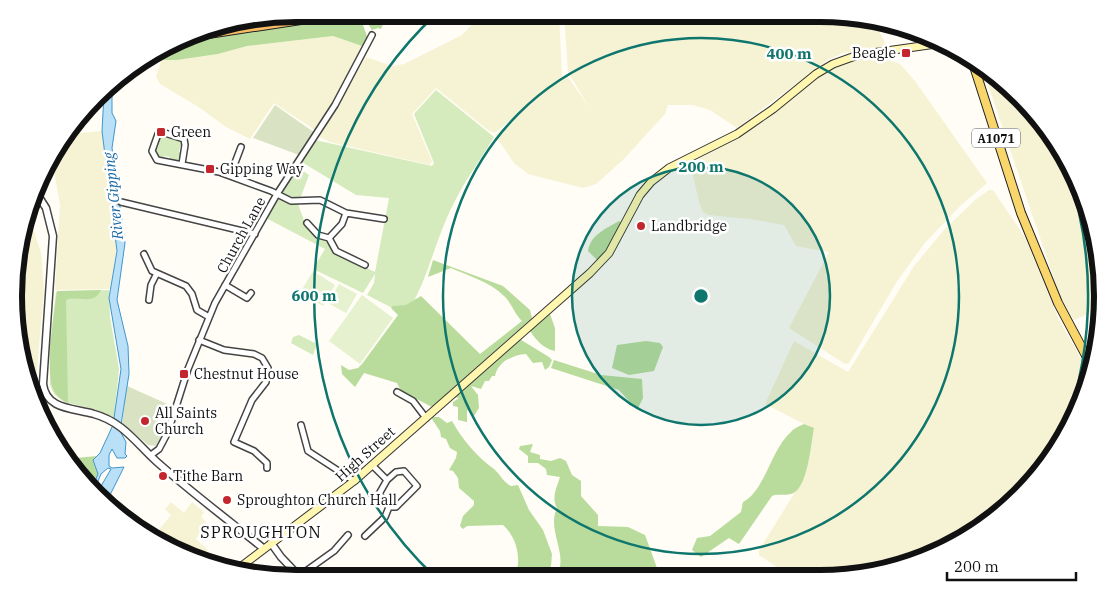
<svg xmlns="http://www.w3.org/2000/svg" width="1117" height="592" font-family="'IBM Plex Serif',serif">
<rect width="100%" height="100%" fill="#fffdf5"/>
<!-- farmland -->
<path fill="#f6f3d4" d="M516 14H559L562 76 495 133 489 131 436 88 412 114 432 161 430 165 330 142 320 137V134L366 57 392 66 404 64 462 35 479 17Z
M564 14H839L874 20 887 47 843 53 828 60 737 128 710 110 692 105H668L665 114 623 160 596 184 583 188 528 174 514 163 495 135 566 74 589 107 568 72Z
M333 36 363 46 341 90 315 130 274 103 250 139 226 127 197 106 160 84 156 77 162 58 177 60 218 54 247 46Z
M873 58 888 60 900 64 915 81 987 183 959 207 924 244 896 283 849 363 845 364 789 328 829 252 796 246 784 225 750 219 708 215 703 212 700 205 691 169 700 158 735 139 821 73 854 60Z
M983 70 1045 124 1094 223 1099 309 1074 320 1062 302Z
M102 131 116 231V254L110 289 55 290 60 205 52 160 61 139 67 134Z
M989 190H993L1026 239 1058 318 1088 371 1066 437 1033 482 978 531 929 557 858 576H790L759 555V550L804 478 814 429 765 404 794 341 848 372 914 266 944 230 975 200Z
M26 218 34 231 41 252 44 289 36 381 31 387 14 315 23 223Z
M171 502 184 513 192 502 204 512 201 517 207 523 196 539 208 550 201 559 152 538 171 515 165 509Z"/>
<!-- green -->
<path fill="#d5ebbd" d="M436 90 494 137C481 159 465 180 454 203 435 239 428 281 406 315L367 295 374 283 375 274 363 293 313 269 325 249 266 218 277 198 298 204 305 223 327 240 334 252 375 272 389 198 356 195 300 161 315 140 432 166 434 163 414 114Z
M169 135 168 138 173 139 174 136 183 140V147L180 146 179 152 182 153 177 161H169L170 157 164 156 163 159 154 155V147L158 148 159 142 156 141 158 136Z
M296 166 309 175 300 199 288 197 281 192Z
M109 290 110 317 119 369 114 418 94 409 64 402 54 394 50 385V344L56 292Z
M299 335 317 344 313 355 291 343 293 337Z"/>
<!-- forest -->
<path fill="#b9dc9c" d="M356 14H526L437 15 387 20V23L384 22 381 29 378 28 372 30 367 22H365L363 25 369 42 365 47 333 36 247 46 218 54 177 60H165L156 55 185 40Z
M619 221 622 223 610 246 597 260 588 251C590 235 607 228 619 221Z
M433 260 503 286 530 310 532 318 432 407 401 391 397 383 364 373 355 387 342 374 341 365 349 370 358 368 362 364 398 315 391 308 393 306 406 305 421 296 480 354 522 321C514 313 511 302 504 296 490 282 469 276 451 268L428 277Z
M101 290C94 306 78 295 66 300L68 403C61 400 54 394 52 386 46 366 54 313 57 291Z
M550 314 555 328V351C544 349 536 340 530 331Z
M518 338 549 357 552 360 549 367 545 370 542 362 533 363 526 354C512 355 498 362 495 376H492L489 381H485L481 389 471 386 478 395 479 408 474 416 467 410V422L458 420V407L453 406V402L459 398 453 397Z
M646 341 660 343 663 347 654 371 629 375 612 368 617 345Z
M554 360 601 375 642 379 643 398 637 410 619 390 551 368Z
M433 417H439L447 423 452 421C462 439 477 457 494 469 500 474 503 482 511 486L518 485 529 510 543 530 552 554 551 566 541 577H515C522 560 517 537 503 525L467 526 463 529 460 526 463 516 474 505V501L459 488 458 478 453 471 449 470 456 458 457 452 450 448 446 439 441 437 440 431 432 419Z
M804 424 814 428C811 444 808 483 795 492 789 497 778 493 772 496L739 544 729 538 701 557 692 550 697 538 710 536 741 512 743 502C765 491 771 449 791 432 794 428 800 426 804 424Z
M533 444 530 452 540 455V459L551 461 560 458 566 461 572 475 581 481V496L598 515V526L628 527 645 535 660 576 556 577C570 555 546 531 557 508 551 498 557 487 560 477L547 475 546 469 538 463H528V456L519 449 520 446Z
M97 456 93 460 98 474 92 489 84 482 72 463 76 458Z"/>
<!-- cemetery -->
<path fill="#d9e3c4" d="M275 105 315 133 299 155 253 138Z
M127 386 174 407 170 422 157 446 148 445 122 423Z"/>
<!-- pitch -->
<path fill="#e6f2cf" d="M313 271 335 285 323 306 300 293Z
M339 284 357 294 346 313 328 303Z
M362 295 393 318 360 364 329 341Z"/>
<!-- water -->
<path fill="#b9e0f7" stroke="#3f96cf" d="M112 85V113L116 121 112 148 125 243 117 300 128 346 129 374 120 431 126 442 125 454 127 456 125 458H117L112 449 109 455V466L112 468 124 467 107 501 97 493 111 469 108 468 101 474 94 491 92 489 98 474 93 460 100 453 113 425 121 369 109 298 117 251 102 131 104 94Z"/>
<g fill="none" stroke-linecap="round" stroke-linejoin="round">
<defs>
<path id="minor" d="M182 164 185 145 184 139 165 133 158 134 152 151 157 160 219 172 271 191 291 201 320 200 346 213 384 219
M230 176 241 147
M121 202 255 234
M307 223 318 235 329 238 342 224 346 213
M329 238 336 251 365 265
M144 254 152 271 186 286 192 294 197 310 209 317
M225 285 247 298 251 293
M149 300 151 285 156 275
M199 340 224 350 254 354 262 358 268 368 266 382 252 400 234 442 254 451 267 463V468
M397 392 413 401 426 418
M301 425 308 451 354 481
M151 455 159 449 168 432 188 369 215 303 277 194 335 105 372 35
M387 480 396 472 404 471 417 486 396 507H389
M365 536 385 517 389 507 379 494 387 480 372 465
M299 576 334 551 348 535"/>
<path id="tertiary" d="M37 194 46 208 53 236 43 384C46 410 74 408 94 414 123 422 136 443 157 462 191 492 228 520 263 548
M271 543 281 557 301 578"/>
<path id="secondary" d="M235 571 354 481 590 273 609 253 640 195 651 182 669 168 737 134 773 109 816 74 833 64 858 55 943 43"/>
<path id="primary" d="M972 60 1021 213 1058 303 1090 363"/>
<path id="trunk" d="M192 36 337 14"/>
</defs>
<!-- minor casing -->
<use href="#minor" stroke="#444" stroke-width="8"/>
<!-- tertiary casing -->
<use href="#tertiary" stroke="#444" stroke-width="9"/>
<!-- secondary casing -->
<use href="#secondary" stroke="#333" stroke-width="9"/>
<!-- primary casing -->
<use href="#primary" stroke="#222" stroke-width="10"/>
<!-- trunk casing -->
<use href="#trunk" stroke="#222" stroke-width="11"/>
<!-- minor -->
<use href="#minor" stroke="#fff" stroke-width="5"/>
<!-- tertiary -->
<use href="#tertiary" stroke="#fff" stroke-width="6"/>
<!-- secondary -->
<use href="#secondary" stroke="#fff6b0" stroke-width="7"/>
<!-- primary -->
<use href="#primary" stroke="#f9d66b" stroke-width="8"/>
<!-- trunk -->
<use href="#trunk" stroke="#f7bc64" stroke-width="9"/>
</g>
<!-- distance rings -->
<circle cx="701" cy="296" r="129" fill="#0f766e" fill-opacity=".12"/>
<g fill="none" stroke="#0f766e" stroke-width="2.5">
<circle cx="701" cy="296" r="129"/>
<circle cx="701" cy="296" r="258"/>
<path d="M435 577A387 387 0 0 1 435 15M1066 167A387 387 0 0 1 1056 450"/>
</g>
<!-- markers -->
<g fill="#c4262e" stroke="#fff" stroke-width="2">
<rect x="901" y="48" width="10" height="10" rx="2.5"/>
<rect x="156" y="127" width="10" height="10" rx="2.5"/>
<rect x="205" y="164" width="10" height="10" rx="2.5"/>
<circle cx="641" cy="226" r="5"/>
<rect x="179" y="369" width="10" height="10" rx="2.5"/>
<circle cx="145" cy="421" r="5"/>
<circle cx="163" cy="476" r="5"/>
<circle cx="227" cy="500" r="5"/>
</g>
<g text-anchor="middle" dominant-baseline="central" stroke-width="5" stroke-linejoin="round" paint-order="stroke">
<!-- shield labels -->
<rect fill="#fff" stroke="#585858" stroke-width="1" x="972" y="128.5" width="48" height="19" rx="4"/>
<g font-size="12" font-weight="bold" fill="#111">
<text x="996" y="138">A1071</text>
</g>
<!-- poi labels -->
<g font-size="14" fill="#111" stroke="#fff" text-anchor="start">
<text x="896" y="53" text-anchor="end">Beagle</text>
<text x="171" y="132">Green</text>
<text x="220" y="169">Gipping Way</text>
<text x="651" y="226">Landbridge</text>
<text x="194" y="374">Chestnut House</text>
<text x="155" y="413">All Saints<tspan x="155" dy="16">Church</tspan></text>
<text x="173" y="476">Tithe Barn</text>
<text x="237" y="500">Sproughton Church Hall</text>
</g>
<!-- street labels -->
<g font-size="14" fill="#111" stroke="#fff">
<text transform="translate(241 235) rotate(-61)">Church Lane</text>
<text transform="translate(365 454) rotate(-42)">High Street</text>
</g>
<!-- water labels -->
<g font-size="15" font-style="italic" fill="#1768a6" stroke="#fff">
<text transform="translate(113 196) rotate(-96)">River Gipping</text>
</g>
<!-- quarter labels -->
<g font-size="16" letter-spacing="1" fill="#111" stroke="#fff">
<text x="261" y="532">SPROUGHTON</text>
</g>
</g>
<!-- crop -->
<path d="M0 0H1117V592H0ZM296 22H820A274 274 0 0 1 1094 296V296A274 274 0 0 1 820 570H296A274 274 0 0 1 22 296V296A274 274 0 0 1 296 22Z" fill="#fff" fill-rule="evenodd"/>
<path fill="none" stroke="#111" stroke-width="6" d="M296 22H820A274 274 0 0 1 1094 296V296A274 274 0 0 1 820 570H296A274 274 0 0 1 22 296V296A274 274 0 0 1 296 22Z"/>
<circle cx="701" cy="296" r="8" fill="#0f766e" stroke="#fff" stroke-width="2.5"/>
<g font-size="15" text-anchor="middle" font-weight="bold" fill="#0f766e" stroke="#fff" stroke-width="5" stroke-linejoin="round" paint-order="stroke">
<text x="789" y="59">400 m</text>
<text x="701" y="172">200 m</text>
<text x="314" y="301">600 m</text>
</g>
<!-- scale -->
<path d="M947 572v8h129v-8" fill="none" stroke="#111111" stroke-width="2.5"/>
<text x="954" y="572" font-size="15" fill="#111111" stroke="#ffffff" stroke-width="4" paint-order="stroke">200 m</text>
</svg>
